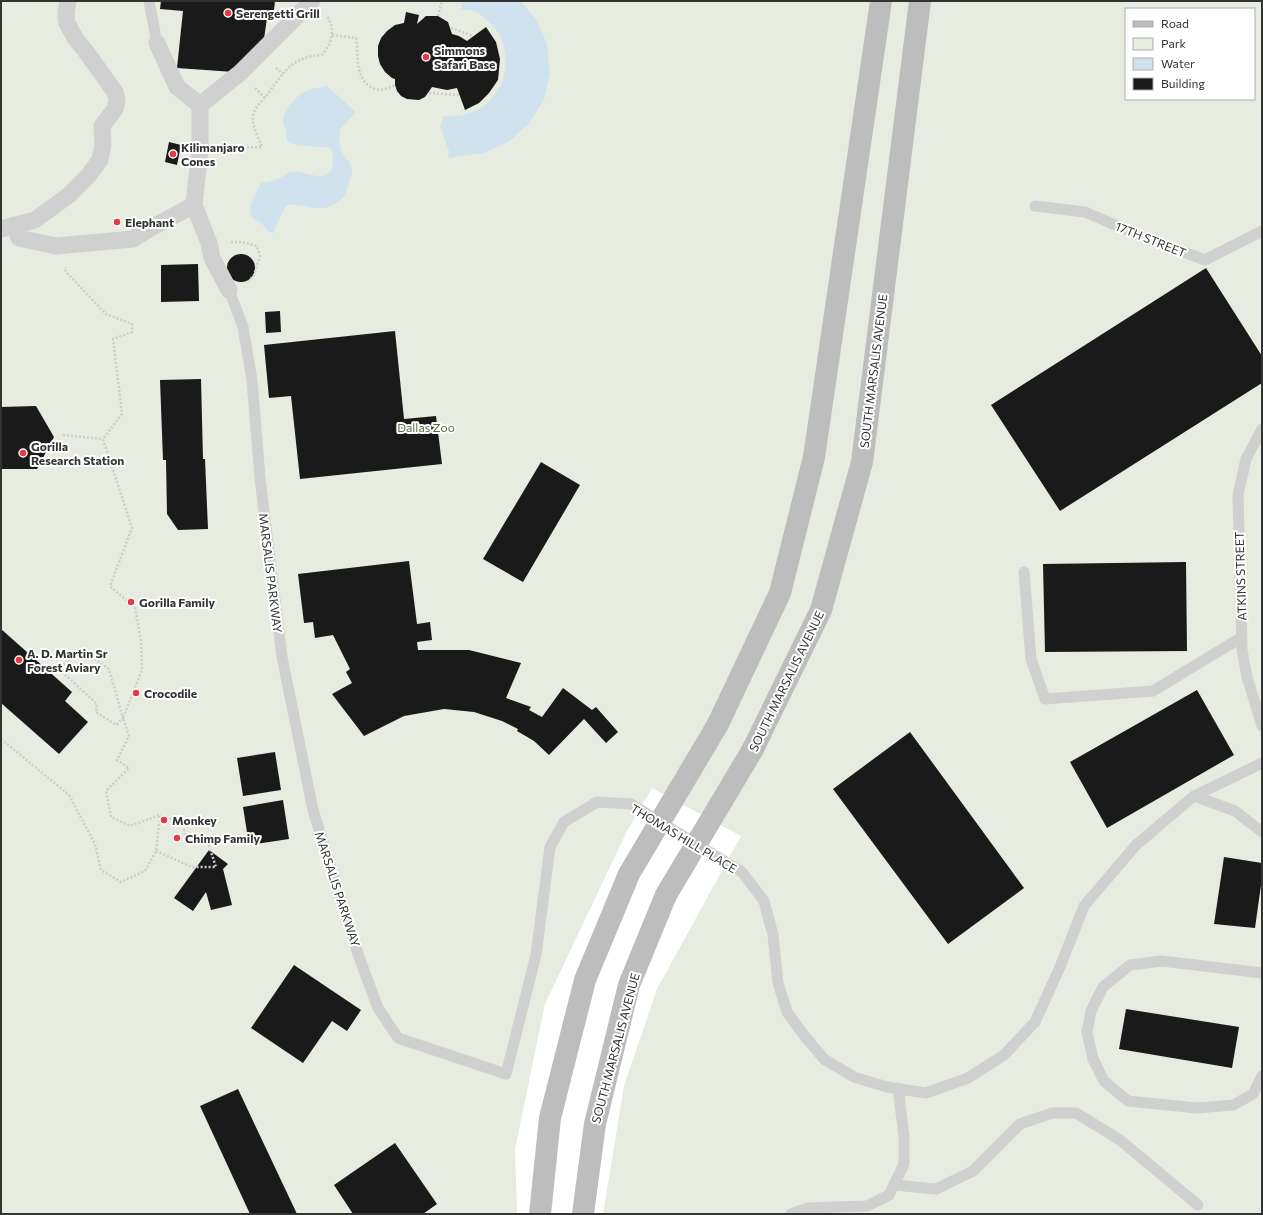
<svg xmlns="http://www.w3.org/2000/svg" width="1263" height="1215" font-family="Commissioner,sans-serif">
<rect width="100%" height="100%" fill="#fff"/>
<!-- green -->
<path fill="#e6ecdf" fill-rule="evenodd" d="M1 1H1262V1214H603L624 1086 657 989 741 836 652 788 627 831 545 1004 515 1149 517 1214H1ZM1126 9H1254V99H1126Z"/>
<!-- water -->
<path fill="#cfe2ee" d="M463 1H520L536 19 547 44 550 72 544 99 530 122 510 141 484 153 448 158 449 151 440 126 444 116C455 116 465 116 474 111 483 108 490 101 495 94 512 70 509 35 484 18 481 15 477 12 474 11 470 10 465 9 461 9Z
M327 86 356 112 340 129 339 139 342 154C350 161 355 169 350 180 348 184 347 190 345 194 341 203 325 210 316 208 306 207 296 203 286 205L275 228 274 233 269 232 262 224 253 218 250 214 251 203 261 183C267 182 276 180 282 177 284 176 287 173 290 172 303 168 326 186 332 168 334 162 333 155 331 149L326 147C318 147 294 146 289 142 285 139 287 135 286 131 285 127 283 125 283 122 283 110 296 96 306 91 313 87 320 89 327 86Z"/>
<!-- building -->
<path fill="#1a1a1a" d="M161 1H275L273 19 267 18 264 39 234 72 177 68 183 11 160 9Z
M406 12 419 15 417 24 426 16H438L448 22 452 34 459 36 467 41 486 27 496 42 500 59 498 80 489 93 479 103 465 110 457 88 447 90 432 87 425 97 419 100 407 99 401 96 397 91 395 85V79L392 78 385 72 380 64 378 56V46L381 38 387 31 395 25 404 23Z
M169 142 181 145 177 165 165 162Z
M227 268a14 14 0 1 1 28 0a14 14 0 1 1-28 0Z
M198 264 199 301 161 302V265Z
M1206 268 1262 356V383L1060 511 991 405Z
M280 311 281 332 266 333 265 312Z
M395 331 404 419 436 416 442 464 300 479 291 396 269 398 264 345Z
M201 379 203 459H205L208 529 178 530 167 514 166 460H163L160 380Z
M36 406 54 437 37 469H1V407Z
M541 462 580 485 523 582 483 559Z
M409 561 417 624 430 622 432 640 417 642 418 650H469L521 663 506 698 531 707 529 710 542 717 563 688 592 710 596 707 618 732 606 743 584 719 549 755 534 741 517 731 518 729 502 721 474 712 444 709 404 716 364 736 332 694 352 683 346 672 350 669 333 635 315 638 313 622 304 623 298 574Z
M1186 562 1187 651 1045 652 1043 564Z
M1 629 72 692 65 701 88 722 59 754 1 703Z
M1197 690 1234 755 1107 828 1070 762Z
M910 732 1024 888 948 944 833 789Z
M275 752 281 790 243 796 237 758Z
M283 800 289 839 249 845 243 807Z
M209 850 228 864 223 869 232 905 211 910 206 892 193 911 174 898Z
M1224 857 1262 863V878L1255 928 1214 924Z
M294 965 361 1010 347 1031 332 1021 303 1063 251 1028Z
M1126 1009 1239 1027 1232 1068 1119 1049Z
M238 1089 297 1214H250L200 1106Z
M395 1143 437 1204 423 1214H353L334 1185Z"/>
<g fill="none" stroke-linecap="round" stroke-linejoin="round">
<!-- path -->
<path stroke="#cdcdcd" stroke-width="2.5" stroke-dasharray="2 2" stroke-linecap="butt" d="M438 16 442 1
M451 28 473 36
M332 35 356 38C359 54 354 77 371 87 379 92 387 89 395 85
M276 68 283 74
M255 88 265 98
M429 93 459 95
M223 148 262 147C258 136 250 124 254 112 256 106 263 100 267 95 284 72 291 57 322 55 332 43 336 30 327 16
M231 242H242L257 246 260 256 254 275 249 281
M63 435 103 439
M81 650 109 669 123 718 116 725 96 712 97 704 59 669Z
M1 739 69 795 95 844 101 870 121 882 145 871 156 851 160 815 130 826 111 817 106 791 129 768 117 760 129 736 123 718 142 670 141 641 135 608 110 586 132 528 103 439 122 414 113 339 132 332V324L106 314 66 272 65 267
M156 851 192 867H216L209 846 205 840 186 839 182 823 160 815"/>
<!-- service -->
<path stroke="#d0d0d0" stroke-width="11" d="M149 1 157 43
M1035 206 1085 212 1148 239 1205 260 1262 231
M229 290 243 327 252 380 260 478 282 657 313 810 359 957 378 1008 398 1038 506 1074 536 955 550 847 564 822 597 802 631 804 742 872 764 901 773 935 778 983 787 1012 803 1034 824 1059 854 1077 887 1087 926 1093 968 1078 1004 1055 1035 1022 1060 967 1084 906 1136 845 1194 796 1262 763
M1262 429 1246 459 1238 495 1242 650 1247 677 1262 726
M1024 572 1031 659 1045 699 1153 691 1242 637
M1194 796 1235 811 1262 832
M1262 973 1162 961 1130 965 1103 987 1091 1011 1087 1032 1093 1059 1104 1081 1128 1101 1197 1108 1233 1105 1253 1094 1262 1076
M894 1185 936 1189 973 1171 1020 1124 1052 1113H1076L1120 1140 1198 1205
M791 1214 808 1208 867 1206 889 1195 904 1164V1136L898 1088"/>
<!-- pedestrian -->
<path stroke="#d0d0d0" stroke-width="17" d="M157 43 177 87 200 105V149L194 205 209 243 212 258 229 290
M200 105 240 73 312 1
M14 225 19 238 56 246 133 239 149 229 194 205
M1 229 35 220 69 195 88 176 100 160 103 144 102 126 115 109 117 101 115 92 87 53 75 38 67 23 66 13 68 1"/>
<!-- secondary -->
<path stroke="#bdbdbd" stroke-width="22" d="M718 724 780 593 814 457 881 1
M753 749 821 610 862 462 920 1
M540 1214 550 1118 585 980 629 874
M583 1214 595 1124 629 985 666 895"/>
<!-- secondary-bridge -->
<path stroke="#bdbdbd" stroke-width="22" d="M629 874 718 724
M666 895 753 749"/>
</g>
<!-- markers -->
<g fill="#e63946" stroke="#fff" stroke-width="1.5">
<circle cx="228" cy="13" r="4"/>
<circle cx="426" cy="57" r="4"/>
<circle cx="173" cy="154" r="4"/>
<circle cx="117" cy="222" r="4"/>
<circle cx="23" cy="453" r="4"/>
<circle cx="131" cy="602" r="4"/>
<circle cx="19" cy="660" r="4"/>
<circle cx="136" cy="693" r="4"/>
<circle cx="164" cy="820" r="4"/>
<circle cx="177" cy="838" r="4"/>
</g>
<g text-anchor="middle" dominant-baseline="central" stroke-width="4" stroke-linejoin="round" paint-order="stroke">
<!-- poi labels -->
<g font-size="12" font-weight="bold" fill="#333" stroke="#fff" text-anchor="start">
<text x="236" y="13">Serengetti Grill</text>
<text x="434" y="50">Simmons<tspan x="434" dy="14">Safari Base</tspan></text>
<text x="181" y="147">Kilimanjaro<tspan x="181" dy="14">Cones</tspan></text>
<text x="125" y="222">Elephant</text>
<text x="31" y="446">Gorilla<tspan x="31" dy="14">Research Station</tspan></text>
<text x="139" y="602">Gorilla Family</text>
<text x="27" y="653">A. D. Martin Sr<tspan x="27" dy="14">Forest Aviary</tspan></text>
<text x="144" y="693">Crocodile</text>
<text x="172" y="820">Monkey</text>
<text x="185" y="838">Chimp Family</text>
</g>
<!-- street labels -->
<g font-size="12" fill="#333" stroke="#fff">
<text transform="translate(1151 239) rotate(22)">17TH STREET</text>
<text transform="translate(873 371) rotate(-83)">SOUTH MARSALIS AVENUE</text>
<text transform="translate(271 573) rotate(83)">MARSALIS PARKWAY</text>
<text transform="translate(1240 576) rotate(-92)">ATKINS STREET</text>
<text transform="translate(786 681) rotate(-64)">SOUTH MARSALIS AVENUE</text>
<text transform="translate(684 838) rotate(31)">THOMAS HILL PLACE</text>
<text transform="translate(338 889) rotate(72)">MARSALIS PARKWAY</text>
<text transform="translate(615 1048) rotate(-75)">SOUTH MARSALIS AVENUE</text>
</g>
<!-- park labels -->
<g font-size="12" fill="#56703f" stroke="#fff">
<text x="426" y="427">Dallas Zoo</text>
</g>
</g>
<!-- border -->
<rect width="1263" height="1215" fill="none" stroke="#333333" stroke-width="4"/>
<!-- legend -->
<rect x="1125" y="8" width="130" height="92" fill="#ffffff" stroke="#adadad"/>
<rect x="1133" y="21" width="20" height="6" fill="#bdbdbd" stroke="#adadad"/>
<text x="1161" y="28" font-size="12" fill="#333333">Road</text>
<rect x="1133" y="38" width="20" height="12" fill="#e6ecdf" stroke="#adadad"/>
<text x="1161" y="48" font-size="12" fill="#333333">Park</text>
<rect x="1133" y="58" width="20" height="12" fill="#cfe2ee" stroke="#adadad"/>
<text x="1161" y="68" font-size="12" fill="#333333">Water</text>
<rect x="1133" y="78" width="20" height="12" fill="#1a1a1a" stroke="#adadad"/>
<text x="1161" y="88" font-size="12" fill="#333333">Building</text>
</svg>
